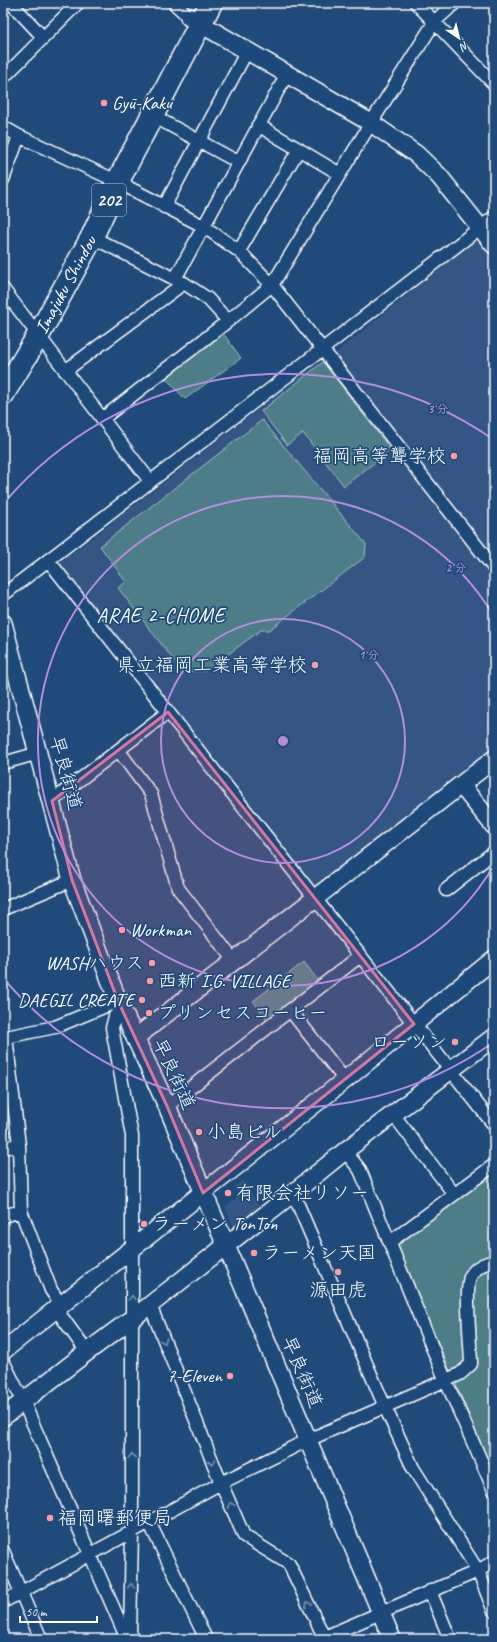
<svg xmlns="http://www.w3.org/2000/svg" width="497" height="1642" font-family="Caveat,'Klee One',sans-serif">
<rect width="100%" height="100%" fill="#1f4a7a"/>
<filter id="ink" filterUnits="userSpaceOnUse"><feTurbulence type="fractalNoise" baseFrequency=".025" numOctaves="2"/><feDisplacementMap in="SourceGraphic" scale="8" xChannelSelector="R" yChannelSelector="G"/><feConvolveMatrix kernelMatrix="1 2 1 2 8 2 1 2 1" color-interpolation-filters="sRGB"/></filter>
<g filter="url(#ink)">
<!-- built -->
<path fill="#365785" d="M480 236 494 255V558L333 355Z
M324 359 494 578V751L315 892 57 565Z
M242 1181 261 1208 234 1227 225 1207 240 1196 234 1187Z"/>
<!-- green -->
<path fill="#4e7d87" stroke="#a6bec3" d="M220 329 241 358 185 399 162 374Z
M323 362 391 450 344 486 303 433 287 445 261 411Z
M262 420 366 544 365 557 269 630H261L205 671H182L118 588 126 582 100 546Z
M304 962 320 983 269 1022 253 1001Z
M494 1172V1204L492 1205 494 1217V1474L489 1461H484L480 1452 483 1448 437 1340 435 1338 425 1318 426 1314 424 1309H420L417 1303 419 1297 416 1289 411 1287 412 1281 397 1245Z"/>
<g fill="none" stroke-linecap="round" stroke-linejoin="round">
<defs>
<path id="street" d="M11 3 43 37
M174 3 189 17
M416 3 494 84
M3 78 78 3
M153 116 238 162
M258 125 340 174
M3 127 19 136 3 180
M19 136 110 178 203 226 239 251 272 285 494 568
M164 207 247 51
M92 237 181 282
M239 251 299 149
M175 279 287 74
M3 289 150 481
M65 371 184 283 208 299 228 321
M102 419 228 321 272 285 371 123 435 21 455 3
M48 560 494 1125
M3 595 494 217
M119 751 151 794 178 888 234 961
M3 763 39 753
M52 801 168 712
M446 890 494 852
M3 909 72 880
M122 1009 115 1016 112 1028 132 1136V1531L130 1639
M290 1010 345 1080
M167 1106 360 956
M393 1114 454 1194
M19 1145 21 1211 51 1290 61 1305
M3 1148 19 1145 6 1037 55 1027 118 1001
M345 1151 360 1170 445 1379 494 1490
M293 1193 385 1407 413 1468 478 1571 494 1611
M3 1216 21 1211
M390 1242 494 1165
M150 1305 221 1483 244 1536 289 1564 325 1639
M56 1309 87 1352
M3 1361 23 1401 127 1639
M149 1522 206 1639
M3 1551 41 1639
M430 1591 450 1639
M3 1602 221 1483 308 1440 460 1374 471 1364C471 1348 464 1285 471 1275 477 1266 484 1264 494 1261
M320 1639 478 1571 494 1561"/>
<path id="secondary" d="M189 17 371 123 416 154 439 176 494 245
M3 623 72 880 118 1001 167 1106 392 1639
M461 785 494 826
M135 1038 494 759
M3 1351 345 1080 494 959
M3 1417 87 1352 150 1305 293 1193 345 1151 494 1037"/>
<g id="highway">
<path id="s1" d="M3 394 38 336 92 237 117 183 211 3"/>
</g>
</defs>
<!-- street casing -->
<use href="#street" stroke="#fff" stroke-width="15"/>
<!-- secondary casing -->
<use href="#secondary" stroke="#fff" stroke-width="20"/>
<!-- highway casing -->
<use href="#highway" stroke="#fff" stroke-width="25"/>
<!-- street -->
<use href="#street" stroke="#1f4a7a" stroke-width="12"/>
<!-- secondary -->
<use href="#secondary" stroke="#1f4a7a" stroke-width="17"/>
<!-- highway -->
<use href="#highway" stroke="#1f4a7a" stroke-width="22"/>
</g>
<!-- one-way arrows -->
<defs><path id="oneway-chevron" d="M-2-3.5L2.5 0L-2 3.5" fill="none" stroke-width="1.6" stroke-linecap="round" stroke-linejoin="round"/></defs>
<g stroke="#7992af">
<use href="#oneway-chevron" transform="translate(132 1298) rotate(-90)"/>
<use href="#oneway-chevron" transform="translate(164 1341) rotate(68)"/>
<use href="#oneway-chevron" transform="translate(132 1456) rotate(-90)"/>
<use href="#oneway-chevron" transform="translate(212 1462) rotate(68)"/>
<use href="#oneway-chevron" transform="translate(231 1505) rotate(-114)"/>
<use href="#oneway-chevron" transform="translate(131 1586) rotate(-89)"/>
<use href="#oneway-chevron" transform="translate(308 1604) rotate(-116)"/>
</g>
</g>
<!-- marked area -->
<path fill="#da749d" fill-opacity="0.2" stroke="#da749d" stroke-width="3" stroke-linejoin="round" d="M168 712 414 1024 203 1193 167 1106 118 1001 72 880 52 801Z"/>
<!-- distance rings -->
<g fill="none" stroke="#b68bdc" stroke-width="2">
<circle cx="283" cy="741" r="122"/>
<path d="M493 867A245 245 0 1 1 493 615"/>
<path d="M494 1042A367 367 0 0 1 4 979M4 503A367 367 0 0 1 494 440"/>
</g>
<!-- markers -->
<g fill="#ff9aa2" stroke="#1f4a7a" stroke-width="1.5">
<circle cx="104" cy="103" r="4"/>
<circle cx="454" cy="456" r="4"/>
<circle cx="315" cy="665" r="4"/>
<circle cx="122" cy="930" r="4"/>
<circle cx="152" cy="963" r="4"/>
<circle cx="150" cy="981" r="4"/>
<circle cx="142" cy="1000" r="4"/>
<circle cx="149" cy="1013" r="4"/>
<circle cx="455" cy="1042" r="4"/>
<circle cx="199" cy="1132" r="4"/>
<circle cx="228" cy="1193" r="4"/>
<circle cx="144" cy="1224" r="4"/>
<circle cx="254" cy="1253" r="4"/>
<circle cx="338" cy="1272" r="4"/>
<circle cx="230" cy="1376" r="4"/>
<circle cx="50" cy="1518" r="4"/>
</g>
<g text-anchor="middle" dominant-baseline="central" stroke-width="3.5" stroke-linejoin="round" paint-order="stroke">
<!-- shield labels -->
<rect fill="#1f4a7a" stroke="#bcc9d7" stroke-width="1" x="92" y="184" width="34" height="32" rx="3"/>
<g font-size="18" font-weight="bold" fill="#fff">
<text x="109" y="200">202</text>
</g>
<!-- poi labels -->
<g font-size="19" fill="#fff" stroke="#1f4a7a" text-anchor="start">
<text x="112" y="103">Gyū-Kaku</text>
<text x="446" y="456" text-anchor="end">福岡高等聾学校</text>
<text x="307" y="665" text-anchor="end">県立福岡工業高等学校</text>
<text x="130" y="930">Workman</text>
<text x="144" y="963" text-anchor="end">WASHハウス</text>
<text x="158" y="981">西新 I.G. VILLAGE</text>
<text x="134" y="1000" text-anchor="end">DAEGIL CREATE</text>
<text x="157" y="1013">プリンセスコーヒー</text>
<text x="447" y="1042" text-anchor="end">ローソン</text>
<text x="207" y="1132">小島ビル</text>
<text x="236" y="1193">有限会社リソー</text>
<text x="152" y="1224">ラーメン TonTon</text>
<text x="262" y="1253">ラーメン天国</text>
<text x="338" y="1290" text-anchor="middle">源田虎</text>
<text x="222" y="1376" text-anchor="end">7-Eleven</text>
<text x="58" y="1518">福岡曙郵便局</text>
</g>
<!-- street labels -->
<g font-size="19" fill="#fff" stroke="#1f4a7a">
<text stroke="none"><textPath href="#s1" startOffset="126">Imajuku Shindou</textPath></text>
<text transform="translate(66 773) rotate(75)">早良街道</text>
<text transform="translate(174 1074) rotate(65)">早良街道</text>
<text transform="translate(302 1372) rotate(67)">早良街道</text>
</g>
<!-- neighbourhood labels -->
<g font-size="20" letter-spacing="1" fill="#fff" stroke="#1f4a7a">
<text x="161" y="615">ARAE 2-CHOME</text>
</g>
</g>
<circle cx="283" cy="741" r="6" fill="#b68bdc" stroke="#1f4a7a" stroke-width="2"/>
<g font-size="12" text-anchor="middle" font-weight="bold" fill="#b68bdc" stroke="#1f4a7a" stroke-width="3.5" stroke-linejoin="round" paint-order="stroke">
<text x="438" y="413">3 分</text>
<text x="456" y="572">2 分</text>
<text x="369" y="659">1 分</text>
</g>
<!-- margin -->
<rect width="497" height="1642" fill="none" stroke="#1f4a7a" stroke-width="16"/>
<rect x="8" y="8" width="481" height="1626" fill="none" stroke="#fff" stroke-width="1.5" filter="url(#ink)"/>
<!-- north arrow -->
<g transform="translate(459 38) rotate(145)" stroke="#1f4a7a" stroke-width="3" paint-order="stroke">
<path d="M0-3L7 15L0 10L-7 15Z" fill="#ffffff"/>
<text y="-6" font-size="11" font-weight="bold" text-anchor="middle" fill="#ffffff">N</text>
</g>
<!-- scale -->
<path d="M20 1616v6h77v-6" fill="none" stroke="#ffffff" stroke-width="2"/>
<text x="26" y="1616" font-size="12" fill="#ffffff" stroke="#1f4a7a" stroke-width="3" paint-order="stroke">50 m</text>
</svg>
